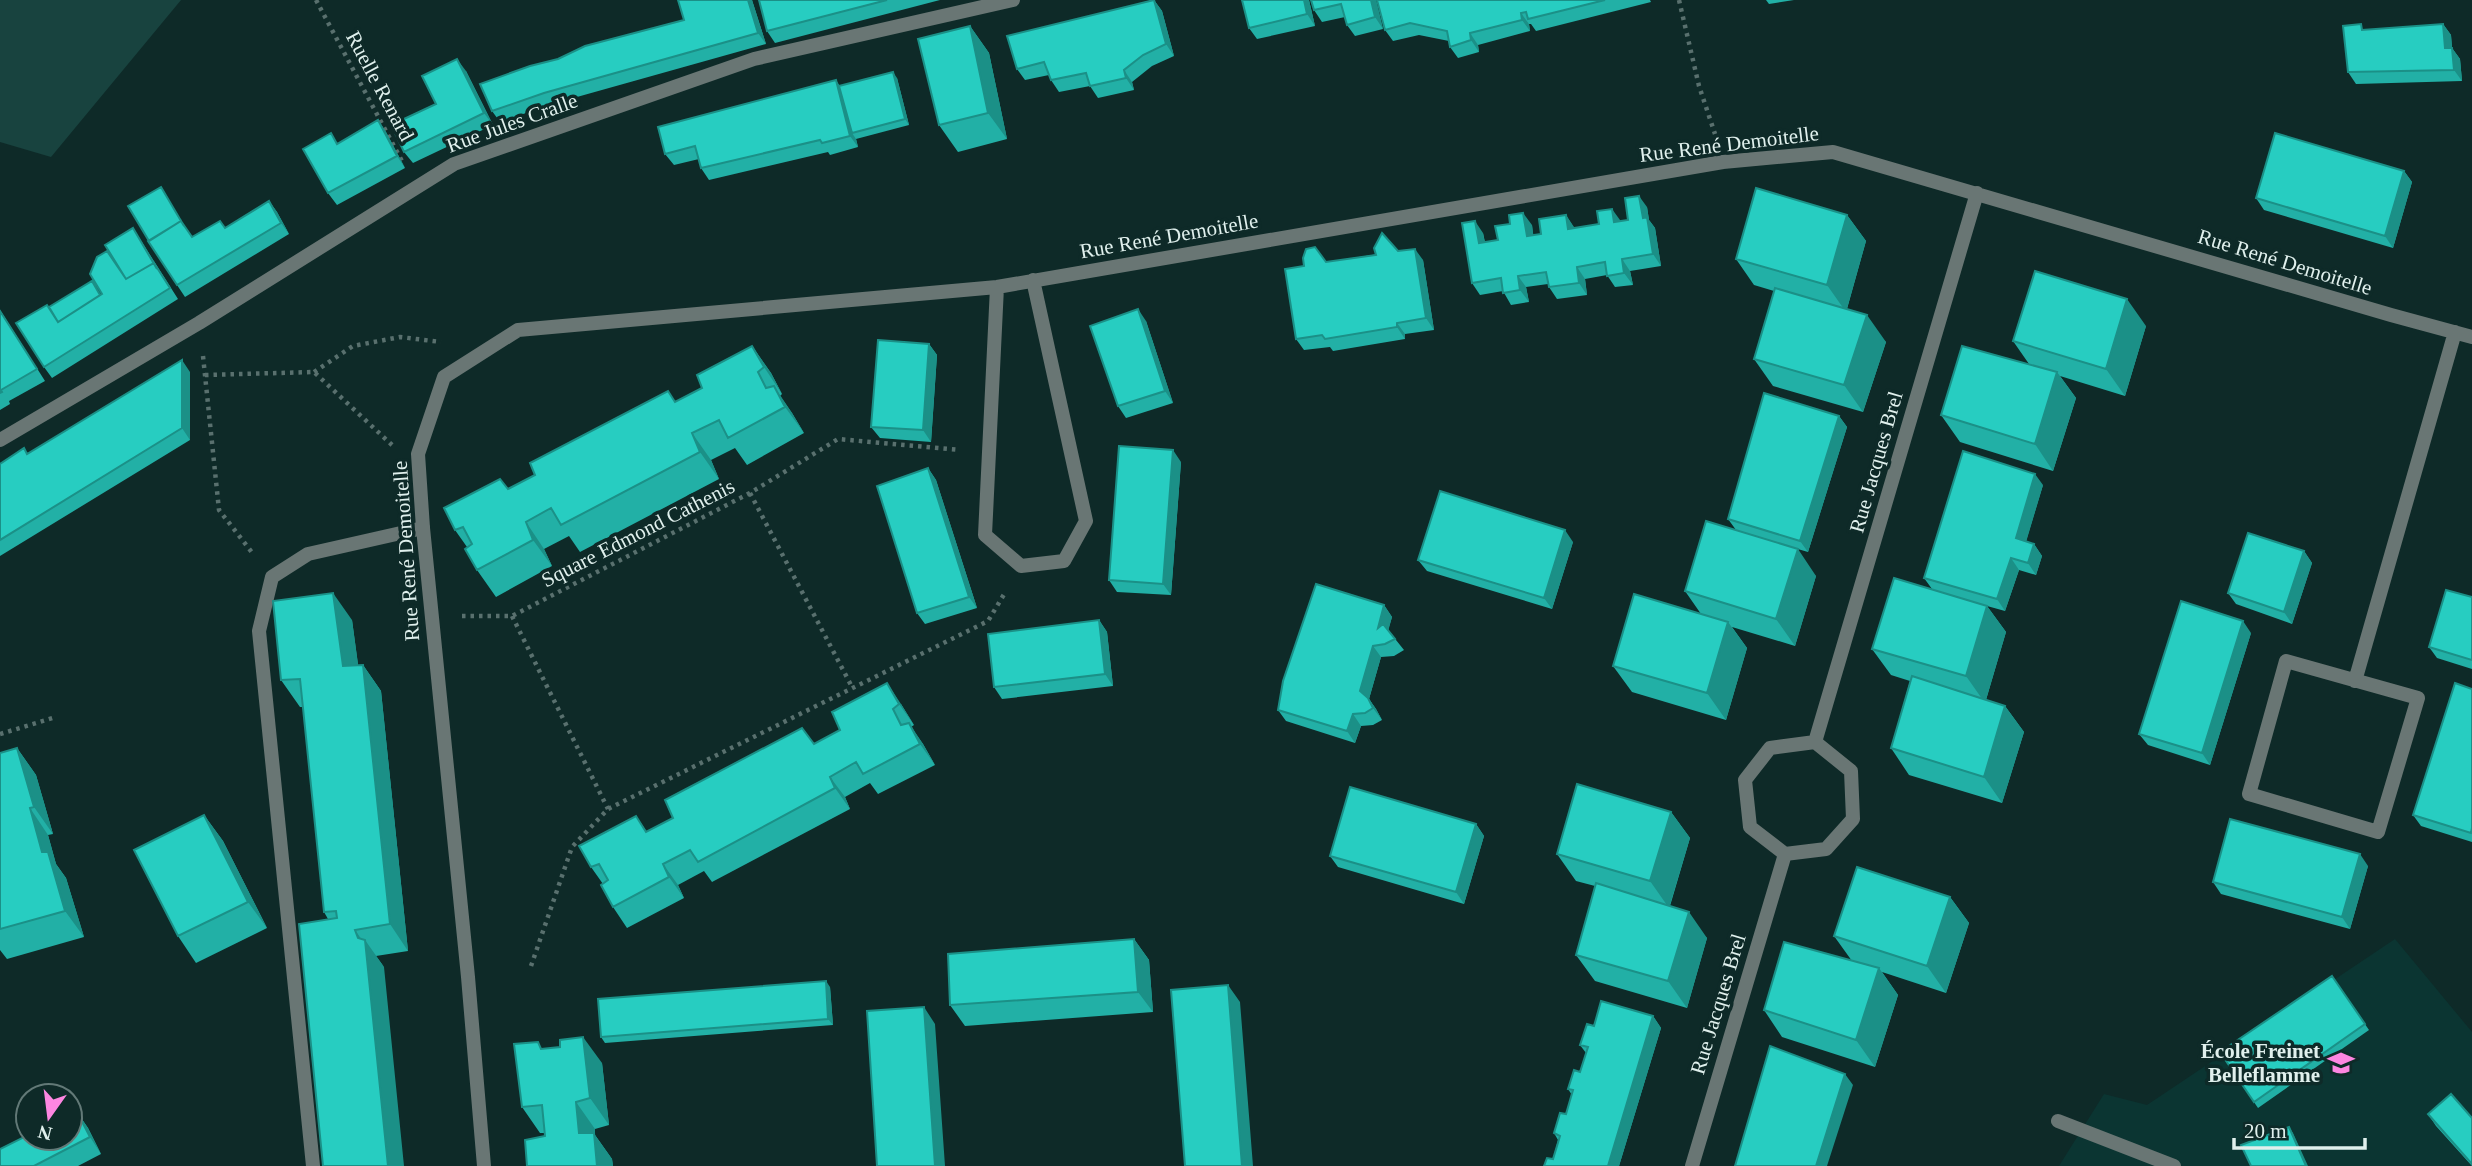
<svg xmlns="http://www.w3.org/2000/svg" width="2472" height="1166" font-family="'Times New Roman',serif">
<rect width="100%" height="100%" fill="#0e2a28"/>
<!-- built -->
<path fill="#0b3532" d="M2395 939 2472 1032V1166H2059L2104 1094 2147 1105Z"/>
<!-- green -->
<path fill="#18433f" d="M0 0H181L51 157 0 142Z"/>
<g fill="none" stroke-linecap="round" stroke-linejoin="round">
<!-- path -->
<path stroke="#59706e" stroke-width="4.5" stroke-dasharray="3.5 5" stroke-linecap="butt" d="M316 0 403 163
M1679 0 1699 86 1715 134
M203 356 219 510 254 555
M314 372 353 346 400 337 441 342
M205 375 314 372 392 445
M750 493 852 687
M462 616H512L750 493 838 439 960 450
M512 616 608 809
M0 734 56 717
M531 966 572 847 608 809 988 621 1006 591"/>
<!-- service -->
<path stroke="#697674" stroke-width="14" d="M2058 1121 2174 1166
M313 1166 259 631 272 577 308 554 423 528"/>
<!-- minor -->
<path stroke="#697674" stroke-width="14" d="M997 287 985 535 1021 566 1064 561 1086 521 1033 280
M2286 661 2418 698 2378 832 2249 794Z
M2355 681 2455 332
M1815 742 1977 193
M1815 742 1851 771 1853 819 1826 849 1785 854 1750 827 1745 780 1770 748Z
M484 1166 468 977 423 528 418 454 444 377 518 330 997 287 1723 162 1833 152 2391 315 2472 337
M1692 1166 1785 854"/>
<!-- tertiary -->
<path stroke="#697674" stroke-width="14" d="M0 440 199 323 454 164 754 59 1013 0"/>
</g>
<!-- wall -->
<path fill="#22b0a6" d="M752 0 766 44 552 104 500 122 492 111 558 59Z
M759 0H940L775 43 767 31Z
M1154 0 1162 11 1174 56 1152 66 1132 82 1134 90 1098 98 1090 86 1059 92 1051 80 1049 75 1025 80 1017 69Z
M1309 0 1315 26 1257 39 1249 28Z
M1311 0H1376L1383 29 1355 36 1347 25 1345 17 1322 22 1314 10Z
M1377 0H1650L1651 2 1536 31 1531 24H1529L1530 31 1478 45 1479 52 1458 58 1450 47 1449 41 1419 35 1393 41 1385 30Z
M1766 0H1794L1769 4Z
M2443 24 2451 35 2452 48 2460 59 2462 81 2356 84 2348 72 2365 30Z
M970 26 989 53 1007 139 958 152 939 125Z
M466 71 493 125 413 163 404 152 436 104Z
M897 78 909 125 856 139 858 147 830 155 828 152 709 180 701 168 699 159 674 165 665 154 836 80 839 86Z
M378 120 386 132 405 168 337 205 328 193 338 144Z
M2404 171 2412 182 2393 248 2264 210 2256 198Z
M269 201 277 212 289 234 185 297 177 285 187 230 192 237 225 228Z
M1647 207 1649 220 1655 228 1661 266 1630 271 1633 285 1615 287 1607 275 1585 279 1587 295 1557 299 1549 287 1548 284 1526 287 1529 302 1511 305 1503 291 1480 295 1472 283 1483 233 1485 242 1498 240 1532 225 1533 235 1541 234 1566 215 1574 228 1628 220Z
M1847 215 1866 241 1847 309 1886 342 1863 412 1773 386 1754 359 1774 291 1754 285 1736 259Z
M133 228 178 299 52 378 44 367 58 322 126 279Z
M1398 251 1423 260 1434 330 1405 334V339L1333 351 1330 347 1304 350 1296 339 1326 262Z
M0 310 45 381 9 401 10 404 0 410Z
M1146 321 1173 403 1126 418 1118 406Z
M2146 326 2125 396 2060 376 2076 398 2053 471 1960 442 1941 415 2029 364 2013 341Z
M929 344 937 355 931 442 880 438 871 427Z
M752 346 771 373 782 394 780 396 792 413 804 433 747 465 735 448 711 460 719 479 580 552 569 536 544 549 552 566 496 597 477 570 467 547 455 530 508 489 702 388Z
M190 372V440L0 556V464L27 454Z
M1839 416 1847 427 1808 552 1757 537 1816 576 1795 646 1732 627 1747 648 1726 720 1632 692 1613 666 1701 614 1685 591 1736 530 1728 519Z
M1181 462 1171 595 1117 592 1109 580Z
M928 468 936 480 977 608 925 624 917 613Z
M2043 485 2026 541 2034 544 2042 556 2036 575 2019 570 2005 611 1987 606 2006 632 1986 700 2005 706 2024 732 2002 803 1909 775 1891 748 1910 681 1891 675 1872 649 1932 589 1924 578Z
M1573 542 1552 609 1427 571 1418 560Z
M2304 551 2312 563 2292 624 2236 604 2228 593Z
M2472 597V669L2437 658 2429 647Z
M1384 605 1392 617 1388 630 1404 650 1394 656 1381 657 1369 699 1376 709 1382 720 1373 725 1361 726 1355 743 1286 721 1278 710Z
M352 620 358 665H363L381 691 408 951 376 956 384 967 328 919 324 912 303 707H300L281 680Z
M1099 620 1107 632 1113 686 1002 699 994 687Z
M2251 633 2210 765 2148 745 2139 734Z
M2472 689V842L2421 826 2413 815Z
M901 704 914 725 911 727 923 744 935 765 878 794 870 783 845 797 850 809 712 882 704 871 678 885 684 898 627 928 613 907 603 884 591 867 636 816 647 832 814 744 840 730 832 712Z
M17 748 36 775 53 834 48 835 56 864 66 878 84 937 7 959 0 950V753Z
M1671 812 1690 838 1670 906 1707 938 1687 1008 1595 981 1576 955 1595 886 1576 881 1557 854Z
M204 815 223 841 267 928 196 963 178 936Z
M1476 824 1484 836 1464 904 1338 867 1330 856Z
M2368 866 2350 929 2221 894 2213 882Z
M1950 897 1969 923 1946 993 1882 972 1898 995 1875 1067 1782 1037 1764 1010 1852 961 1834 936Z
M1134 939 1149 960 1153 1012 965 1026 950 1005Z
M2332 976 2369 1030 2258 1108 2220 1052Z
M830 987 833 1025 605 1043 601 1037Z
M1653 1016 1661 1028 1619 1166H1544L1553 1159 1558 1140 1554 1133 1566 1114 1572 1095 1568 1089 1580 1072 1586 1053 1580 1045 1594 1026Z
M543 1049 602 1063 609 1125 595 1129V1135L612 1159 613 1166H527L545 1136V1133H540L522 1107Z
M77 1112 88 1128 101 1154 78 1166H0Z
M2428 1114 2472 1118V1166L2436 1126Z"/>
<!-- shaded-wall -->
<path fill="#1b9087" d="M748 0H752L766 44 758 33Z
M1154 0 1162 11 1174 56 1166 44Z
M1304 0H1309L1315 26 1307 14Z
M1371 0H1376L1383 29 1375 17Z
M1521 13 1529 24 1530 31 1522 20Z
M2443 24 2451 35 2452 48 2460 59 2462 81 2454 70 2445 48Z
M970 26 989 53 1007 139 988 113Z
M1470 33 1478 45 1479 52 1471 40Z
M457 59 466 71 493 125 484 113Z
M1124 70 1132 82 1134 90 1126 78Z
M893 72 897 78 909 125 905 119Z
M836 80 844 92 852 133 856 139 858 147 850 136Z
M378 120 386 132 405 168 397 156Z
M2404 171 2412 182 2393 248 2385 236Z
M1639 196 1647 207 1649 220 1655 228 1661 266 1653 254 1643 218Z
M269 201 277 212 289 234 281 223Z
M1612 209 1620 220 1622 234 1614 222Z
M1523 213 1532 225 1535 247 1527 236Z
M1566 215 1574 227 1576 241 1568 229Z
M1847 215 1866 241 1846 312 1827 285Z
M1475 221 1483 233 1487 255 1479 243Z
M1415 249 1423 260 1434 330 1426 318Z
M1622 259 1630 271 1633 285 1624 273Z
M1577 267 1585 279 1587 295 1579 283Z
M1518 276 1526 287 1529 302 1520 290Z
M2127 299 2146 326 2125 396 2106 369Z
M1138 309 1146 321 1173 403 1165 391Z
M1867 315 1886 342 1863 412 1844 385Z
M1397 323 1405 334V339L1397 327Z
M929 344 937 355 931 442 923 430Z
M752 346 771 373 782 394 764 367Z
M182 360 190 372V440L182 428Z
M2057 372 2076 398 2053 471 2035 444Z
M774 386 792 413 804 433 785 407Z
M1839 416 1847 427 1808 552 1800 541Z
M692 433 711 460 719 479 700 452Z
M1173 450 1181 462 1171 595 1163 584Z
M928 468 936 480 977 608 969 597Z
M2035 474 2043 485 2024 549 2016 538Z
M526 522 544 549 552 566 533 540Z
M1565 530 1573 542 1552 609 1544 598Z
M2034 544 2042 556 2036 575 2028 563Z
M1798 549 1816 576 1795 646 1776 619Z
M2304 551 2312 563 2292 624 2284 612Z
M2011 558 2019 570 2005 611 1997 599Z
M333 593 352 620 362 693 343 666Z
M1384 605 1392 617 1386 639 1378 628Z
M1987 606 2006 632 1985 703 1966 676Z
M1099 620 1107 632 1113 686 1105 674Z
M2243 621 2251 633 2210 765 2202 753Z
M1728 622 1747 648 1726 720 1707 693Z
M1373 646 1381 657 1369 699 1376 709 1382 720 1360 691Z
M363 665 381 691 408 951 390 924Z
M887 683 901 704 914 725 899 704Z
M2005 706 2024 732 2002 803 1984 777Z
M1353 714 1361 726 1355 743 1347 731Z
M909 723 923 744 935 765 920 744Z
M17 748 36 775 53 834 34 807Z
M830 777 845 797 850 809 835 788Z
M30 808 48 835 56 864 66 878 84 937 65 911 42 852Z
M1671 812 1690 838 1669 908 1650 881Z
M204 815 223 841 267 928 248 902Z
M1476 824 1484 836 1464 904 1456 892Z
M2360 854 2368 866 2350 929 2342 917Z
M663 864 678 885 684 898 669 877Z
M1950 897 1969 923 1946 993 1927 966Z
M1689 912 1707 938 1687 1008 1668 981Z
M355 930 366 946 365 940 384 967 404 1166H388L358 938Z
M1134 939 1149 960 1153 1012 1138 992Z
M1879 968 1898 995 1875 1067 1856 1040Z
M826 981 830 987 833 1025 828 1019Z
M1228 985 1240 1002 1253 1166H1242Z
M924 1007 935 1024 945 1166H935Z
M1653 1016 1661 1028 1619 1166H1608Z
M583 1037 602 1063 609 1125 590 1098Z
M1845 1074 1853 1085 1827 1166H1816Z
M576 1102 595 1129V1135L612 1159 613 1166H597L579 1133Z
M77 1112 88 1128 101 1154 90 1137Z
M2289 1127 2293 1133 2308 1166H2306Z"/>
<!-- building -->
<path fill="#27cdc1" stroke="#1b9087" stroke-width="2" d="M678 0H748L758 33 544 93 492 111 480 84 530 66 558 59 585 46 684 20Z
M759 0H887L767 31Z
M1154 0 1166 44 1143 55 1124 70 1126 78 1090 86 1086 73 1051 80 1044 62 1017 69 1007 36Z
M1242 0H1304L1307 14 1249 28Z
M1311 0H1371L1375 17 1347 25 1341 4 1314 10Z
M1377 0H1605L1528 19 1526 12 1521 13 1522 20 1470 33 1471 40 1450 47 1447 31 1410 23 1385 30Z
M2361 24 2362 30 2443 24 2445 48H2452L2454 70 2348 72 2343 26Z
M970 26 988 113 939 125 918 39Z
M457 59 484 113 404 152 391 125 436 104 422 76Z
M893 72 905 119 852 133 839 86Z
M836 80 850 136 822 143 820 140 701 168 695 146 665 154 658 127Z
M378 120 397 156 328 193 303 149 331 133 337 144Z
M2275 133 2404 171 2385 236 2256 198Z
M161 187 184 226 181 221 149 241 128 206Z
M1756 188 1847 215 1827 285 1736 259Z
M1639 196 1643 218 1647 217 1653 254 1622 259 1624 273 1607 276 1605 262 1577 267 1579 283 1549 287 1546 272 1518 276 1520 290 1503 293 1501 278 1472 283 1462 223 1475 221 1479 243 1498 240 1495 226 1510 224 1509 215 1523 213 1527 236 1541 234 1539 219 1566 215 1568 229 1599 224 1597 211 1612 209 1614 222 1628 220 1625 198Z
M269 201 281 223 177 285 148 241 181 221 192 237 220 221 225 228Z
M133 228 157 269 154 263 126 279 105 245Z
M1382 233 1398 251 1415 249 1426 318 1397 323V327L1325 339 1322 335 1296 339 1285 269 1304 266 1303 258 1306 249 1315 247 1326 262 1376 255 1374 248Z
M107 251 126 279 154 263 170 288 44 367 16 323 47 305 58 322 102 294 90 274 97 257Z
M2035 271 2127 299 2106 369 2013 341Z
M92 281 100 295 58 322 49 307Z
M1775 288 1867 315 1844 385 1754 359Z
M1138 309 1165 391 1118 406 1090 326Z
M0 311 37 369 1 390 2 392 0 393Z
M878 340 929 344 923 430 871 427Z
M752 346 764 367 758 372 766 388 774 386 785 407 728 438 719 420 692 433 700 452 561 525 551 508 526 522 533 540 477 570 465 549 472 544 463 527 455 530 444 508 500 479 508 489 535 475 530 463 668 391 675 402 702 388 697 375Z
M1962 346 2057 372 2035 444 1941 415Z
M182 360V428L0 540V464L24 448 27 454Z
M1764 393 1839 416 1800 541 1728 519Z
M1119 446 1173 450 1163 584 1109 580Z
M1963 451 2035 474 2016 538 2034 544 2028 563 2011 558 1997 599 1924 578Z
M928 468 969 597 917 613 877 486Z
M1440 491 1565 530 1544 598 1418 560Z
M1706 521 1798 549 1776 619 1685 591Z
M2248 533 2304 551 2284 612 2228 593Z
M1894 578 1987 606 1966 676 1872 649Z
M1316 584 1384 605 1378 628 1383 624 1395 639 1385 644 1373 646 1360 691 1368 698 1373 708 1365 713 1353 714 1347 731 1278 710 1283 681Z
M2446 590 2472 597V660L2429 647Z
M333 593 343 666 363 665 390 924 355 930 358 938 365 940 388 1166H323L299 924 337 918 336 911 324 912 300 679 281 680 273 601Z
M1634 594 1728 622 1707 693 1613 666Z
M2181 601 2243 621 2202 753 2139 734Z
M1099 620 1105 674 994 687 988 634Z
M1912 676 2005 706 1984 777 1891 748Z
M887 683 899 704 893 709 901 725 909 723 920 744 863 774 856 762 830 777 835 788 698 862 690 850 663 864 669 877 613 907 601 885 608 880 599 864 591 867 579 846 636 816 646 832 673 818 665 800 802 728 814 744 840 730 832 712Z
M2455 683 2472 689V828L2471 833 2413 815Z
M17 748 34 807 30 808 42 852H48L65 911 0 929V753Z
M1577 784 1671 812 1650 881 1557 854Z
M1350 787 1476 824 1456 892 1330 856Z
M204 815 248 902 178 936 134 850Z
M2230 819 2360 854 2342 917 2213 882Z
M1857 867 1950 897 1927 966 1834 936Z
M1596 883 1689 912 1668 981 1576 955Z
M1134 939 1138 992 950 1005 948 954Z
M1784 942 1879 968 1856 1040 1764 1010Z
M2332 976 2365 1024 2254 1102 2220 1052Z
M826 981 828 1019 601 1037 598 999Z
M1228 985 1242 1166H1185L1171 990Z
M1601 1001 1653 1016 1608 1166H1544L1547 1158 1553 1159 1560 1136 1554 1133 1560 1113 1566 1114 1573 1090 1568 1089 1574 1070 1580 1072 1588 1047 1580 1045 1587 1024 1594 1026Z
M924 1007 935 1166H877L867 1011Z
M583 1037 590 1098 576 1102 579 1133H594L597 1166H527L525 1140 545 1136 542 1105 522 1107 514 1044 538 1042 541 1049 560 1047V1040Z
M1770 1046 1845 1074 1816 1166H1735Z
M2451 1094 2472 1118V1164L2428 1114Z
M77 1112 90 1137 34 1166H0V1149L28 1135V1138H70V1115Z
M2289 1127 2306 1166H2251L2241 1145Z"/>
<!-- icons -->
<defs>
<symbol id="school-bare" viewBox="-9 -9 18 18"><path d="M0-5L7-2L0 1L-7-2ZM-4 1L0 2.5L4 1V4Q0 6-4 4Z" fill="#fd86e1" stroke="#0e2a28" stroke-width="2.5" paint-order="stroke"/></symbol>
</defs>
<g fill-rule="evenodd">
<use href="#school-bare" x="2322" y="1044" width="38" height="38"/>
</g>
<g text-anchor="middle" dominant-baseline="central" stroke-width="7" stroke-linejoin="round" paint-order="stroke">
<!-- street labels -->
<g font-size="21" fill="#e0f0ed" stroke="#0e2a28">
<text transform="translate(380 86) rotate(62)">Ruelle Renard</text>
<text transform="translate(512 123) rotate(-20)">Rue Jules Cralle</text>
<text transform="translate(1729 144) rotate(-7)">Rue René Demoitelle</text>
<text transform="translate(1169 236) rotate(-10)">Rue René Demoitelle</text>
<text transform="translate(2285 262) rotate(17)">Rue René Demoitelle</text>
<text transform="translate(1876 462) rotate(-74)">Rue Jacques Brel</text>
<text transform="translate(638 533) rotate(-27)">Square Edmond Cathenis</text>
<text transform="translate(406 551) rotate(-94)">Rue René Demoitelle</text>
<text transform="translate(1718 1004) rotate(-73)">Rue Jacques Brel</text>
</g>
<!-- poi labels -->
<g font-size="21" font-weight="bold" fill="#e0f0ed" stroke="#0e2a28" text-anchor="end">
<text x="2320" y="1051">École Freinet<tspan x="2320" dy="24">Belleflamme</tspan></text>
</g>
</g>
<!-- north arrow -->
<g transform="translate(49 1117) rotate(194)"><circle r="33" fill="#0e2a28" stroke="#627977" stroke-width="2"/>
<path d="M0-5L12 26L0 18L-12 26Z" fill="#fd86e1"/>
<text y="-10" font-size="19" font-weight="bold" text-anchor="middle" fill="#e0f0ed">N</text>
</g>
<!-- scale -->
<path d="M2234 1138v10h131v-10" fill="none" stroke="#e0f0ed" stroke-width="3.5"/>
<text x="2244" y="1138" font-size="21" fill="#e0f0ed" stroke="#0e2a28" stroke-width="5" paint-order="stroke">20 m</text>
</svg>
